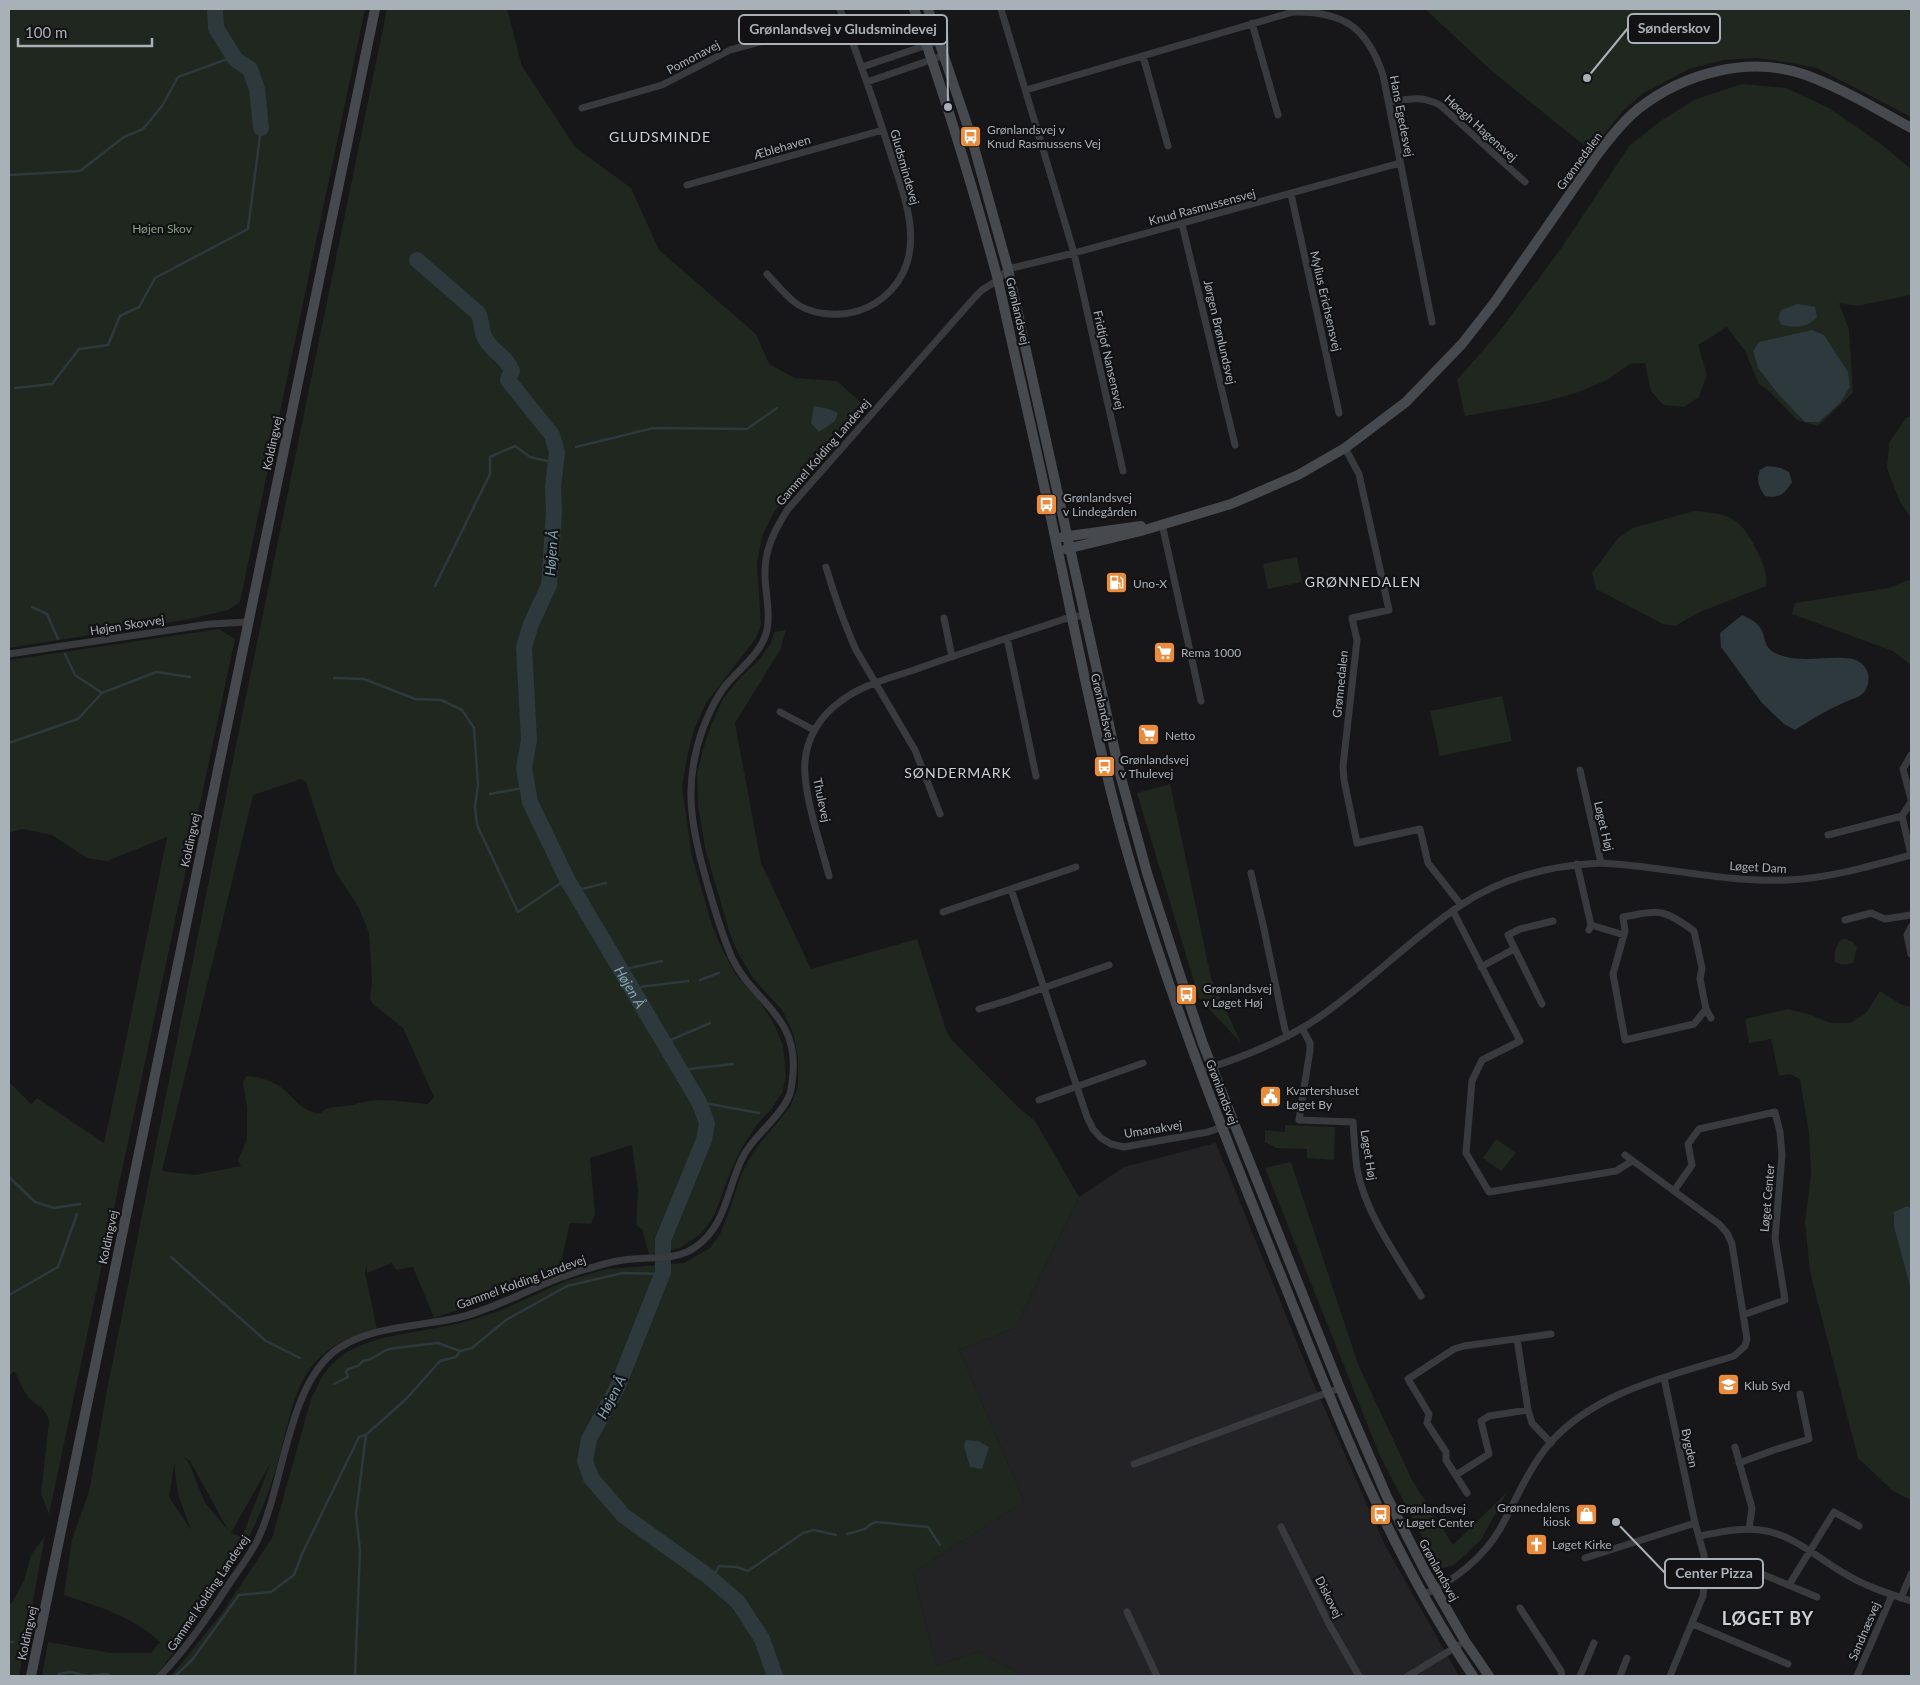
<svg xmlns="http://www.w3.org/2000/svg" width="1920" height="1685" font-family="Lato,sans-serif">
<rect width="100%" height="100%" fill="#171719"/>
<!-- built -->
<path fill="#232326" d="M1216 1143 1313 1382 1385 1545 1459 1676H1025L978 1652 936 1666 913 1573 1024 1501 959 1350 1015 1328 1079 1197 1124 1167Z"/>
<!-- green -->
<path fill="#1f271f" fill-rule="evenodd" d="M9 9H365L240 602 228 610 185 620 9 648Z
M387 9H507L522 66 575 147 631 188 659 250 756 334 769 364 795 378 837 381 866 407 774 512 762 536 757 564 761 625 756 638 706 703 694 730 687 757 682 787 692 856 712 925 722 949 736 975 757 998 773 1022 783 1045 786 1077 782 1093 772 1108 756 1126 741 1149 729 1175 715 1214 702 1233 680 1248 649 1254 642 1229 636 1225 638 1190 632 1145 590 1158 595 1214 591 1224 570 1223 560 1267 497 1297 434 1318 413 1267 396 1270 392 1263 367 1273V1266L365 1273 377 1329C291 1351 297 1401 275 1472 261 1518 239 1561 210 1600L212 1601 156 1676H42L48 1642 112 1653H151L160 1642C134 1617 97 1606 64 1595L72 1539 89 1492 107 1390 233 760ZM301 779 306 782 335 871 359 908 369 933 372 979 370 999 373 1004 403 1028 434 1097 428 1104C408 1103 387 1098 367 1101 362 1102 357 1104 352 1105 344 1107 336 1106 329 1108 323 1109 322 1115 316 1113 298 1108 294 1097 282 1088 273 1081 258 1076 246 1076L243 1082 247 1108V1139L238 1160 241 1166 195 1175 162 1171 253 795ZM184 1457 190 1461 228 1530 205 1503 189 1463ZM271 1462 242 1537 231 1533ZM174 1464 178 1494 191 1530 169 1497Z
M1425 9H1911V117L1817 68 1786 62 1757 58 1724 60 1689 69 1642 94 1622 112 1591 151 1493 72Z
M1742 84 1786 88 1829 108 1881 144 1911 169V295L1857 306 1839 303 1849 330 1853 393 1818 426 1797 420 1769 391 1759 384 1745 351 1727 327 1698 345 1707 375 1699 397 1684 407 1663 405 1651 391 1645 363 1630 364 1607 380 1576 393 1543 402 1465 416 1457 380 1499 332 1562 247 1630 145 1662 120 1696 99ZM1753 350 1806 422 1778 394 1758 368Z
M1911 416V518L1900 502 1887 468 1889 443 1906 418Z
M1694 511C1731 513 1742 519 1758 553 1763 565 1768 572 1766 586L1700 612 1675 626 1663 624 1596 589 1592 573 1618 538 1633 528Z
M1297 557 1302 582 1268 589 1263 564Z
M1911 579V665L1893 651 1792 614 1795 603 1889 588Z
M219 629 235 639 49 1514 41 1494 49 1421C46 1406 33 1405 26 1394 22 1388 19 1379 15 1372H13L9 1377V1082L31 1104 37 1098 104 1143 123 1055 167 837 107 861 87 858 52 835 22 829 9 833V660Z
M786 630 780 650 735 723 761 863 811 969 917 939 946 1030 951 1039 1017 1106 1035 1121 1079 1197 1015 1328 959 1350 1024 1501 913 1573 936 1666 978 1652 1025 1676H171L222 1613 272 1538 311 1399 323 1375 333 1363 345 1353 361 1345 382 1338 462 1323 502 1310 565 1281 607 1269 684 1263 710 1248 720 1234 729 1212 741 1175 753 1152 790 1107 798 1087V1057L793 1033 782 1010 753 978 737 951 729 931 705 848 698 806 697 774 703 749 712 723 723 699 738 680 759 660 771 643 774 632Z
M1502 696 1512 741 1440 756 1430 711Z
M1170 784 1211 978 1241 1043 1199 998 1137 793Z
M1845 939 1853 942 1857 947 1853 963C1847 965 1840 965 1835 962 1833 953 1836 947 1841 940Z
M1880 991 1902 1005 1911 1007V1208L1907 1206 1894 1227 1911 1290V1500L1893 1491 1858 1458 1810 1272 1805 1222 1811 1175 1809 1133 1800 1079 1790 1074 1779 1076 1771 1039 1749 1043 1745 1019 1788 1009 1811 1015 1831 1023H1850L1866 1013Z
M1285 1125 1335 1127 1334 1160 1307 1158V1149L1276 1148 1265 1142V1130L1285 1132Z
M1496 1139 1516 1153 1501 1171 1483 1158Z
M1291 1162 1358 1364 1412 1480 1453 1545 1507 1492 1481 1540 1454 1565 1439 1569 1380 1456 1265 1168Z
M45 1536 19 1676H9V1604H11L24 1581 31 1555Z"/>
<!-- water -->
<path fill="#2d393c" d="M1798 304 1815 307 1817 317C1807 328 1797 328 1782 325L1778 319 1781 310Z
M1812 330 1824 335 1848 372 1850 387 1840 403 1819 422H1805L1778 394 1758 368 1753 351 1759 342Z
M814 406 829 409 838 413 835 421 819 432 811 423Z
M1767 466 1781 468 1789 472 1792 482C1785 493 1780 499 1765 496 1759 487 1756 481 1760 470Z
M1742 615C1748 618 1754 620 1758 625 1769 637 1759 649 1783 656 1803 662 1824 657 1844 658 1853 658 1862 661 1866 669 1870 676 1869 685 1865 691 1862 695 1857 698 1852 699 1831 708 1815 717 1795 730L1784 724 1762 703 1721 647 1720 633Z
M1907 1206 1911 1208V1290L1894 1227V1212Z
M966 1440 978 1441 989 1447 982 1469 970 1467 964 1446Z"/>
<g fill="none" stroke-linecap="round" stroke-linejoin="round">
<!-- stream -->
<path stroke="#2d393c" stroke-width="2.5" d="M9 175 80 171 124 137 143 129 162 106 178 77 233 57
M15 388 52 384 79 349 108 345 120 316 139 307 155 278 248 229 261 128
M576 447 653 428 747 429 777 408
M557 452 562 451
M435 586 490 474V457L515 446 530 457 555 463
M32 607 47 614 58 639
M65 654 75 675 102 693
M334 678 364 679 415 699 441 700 462 710 474 728 478 785 475 806 477 825 518 912 567 879
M9 743 78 719 102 693 156 672 190 677
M490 794 528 787
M574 891 606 883
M621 970 662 961
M700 980 719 973
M632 988 688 981
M664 1043 710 1023
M681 1070 733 1064
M699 1102 759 1113
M9 1177 35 1202 54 1208 80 1204
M171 1257 266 1341 300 1358
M9 1295 58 1267 77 1214
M334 1384 348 1377 346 1372 348 1369 358 1366 363 1361 371 1359 386 1350 395 1348 438 1343 460 1351 472 1348 506 1320 567 1286 623 1273 662 1274
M847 1534 865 1529 871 1524 876 1522 928 1527 940 1545
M712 1580 719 1566 737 1567 748 1571 803 1533 814 1530 836 1535
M9 1642H13
M57 1676 59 1674 70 1672 88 1676 106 1674 111 1676
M175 1676 192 1660 239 1595 271 1592 294 1575 302 1554 359 1437 366 1435 406 1399 440 1361 456 1357 460 1351
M355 1676 360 1551 356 1514 366 1435"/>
<!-- river -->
<g stroke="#2d393c" stroke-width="16">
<path d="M215 9 216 28 236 60 250 69 257 89 261 128"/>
<path id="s1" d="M417 260 478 313C483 323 480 331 486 340 493 352 507 357 512 371L508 380 552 435 557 452 553 487 554 512 549 585 531 624 524 647 529 740 524 768 530 802 567 879 699 1102 707 1123 704 1140 663 1240V1272L617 1388 589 1439 585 1461 591 1478 624 1516 708 1576 738 1602 762 1639 775 1676"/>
</g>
<!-- street -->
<path stroke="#383a3e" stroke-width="7" d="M1001 9 1074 253 1123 471
M1252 23 1278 115
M1143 56 1168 146
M862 67 939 41
M867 82 945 55
M1026 90 1293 12C1343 11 1367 27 1383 75L1432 322
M1389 102C1409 99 1421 95 1440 105L1525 182
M582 108 662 85 730 50 844 19
M687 185 883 130
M1291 194 1339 413
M1182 224 1235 445
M767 274C775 283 784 293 793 301 809 315 838 317 858 311 884 303 904 281 909 255 916 221 900 184 890 152 875 104 858 56 840 9
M1345 448 1359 474 1389 610 1352 618 1357 640 1343 766 1344 780 1357 843 1420 829 1428 863 1461 905
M1162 524 1201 701
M826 567C835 598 843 621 856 650L915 750 940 814
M944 618 952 657
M1007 638 1036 776
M9 654 210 624 248 622
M780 712 814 730
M1911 755 1903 769 1911 799
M1911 802 1902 816 1911 855
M1828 835 1902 816
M1601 863C1663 866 1725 883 1788 880 1830 878 1870 866 1911 855
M1577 864 1591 925 1589 930
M1251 873 1264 929 1285 1030 1288 1036
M829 876C821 845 802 791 805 761 807 737 821 715 841 701 861 685 890 678 914 670 964 652 1014 636 1064 619L1084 615
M1011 889 1087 1117 1093 1129 1101 1138 1111 1144 1124 1147 1208 1132 1234 1123
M1453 911 1520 1041 1482 1060 1472 1081 1466 1153 1489 1192 1616 1171 1632 1161
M943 912 1076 867
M1845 920 1871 913 1885 919 1911 915
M1591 925 1624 935
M1911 927 1907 935 1911 954
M1481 967 1514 949
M1542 1004 1508 935 1520 929 1553 921
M979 1009 1009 1000 1109 965
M1706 1009 1694 1024 1625 1040 1613 974 1625 931 1623 917C1660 910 1662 908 1694 931L1702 968 1700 979 1706 1009 1711 1018
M1302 1028 1310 1043V1050L1299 1120 1353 1122C1354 1138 1355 1153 1357 1169 1366 1215 1397 1256 1421 1296
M1208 1068C1244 1057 1287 1039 1318 1018 1368 984 1410 939 1461 905 1502 878 1551 865 1601 863L1580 770
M1039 1100 1143 1063
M1674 1191 1692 1165 1688 1144 1699 1129 1775 1112 1780 1132 1782 1155 1775 1238 1785 1300 1743 1315
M1517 1339 1528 1410 1532 1423 1551 1443
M1664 1378 1695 1523 1704 1555 1705 1573 1703 1596 1670 1676
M1735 1447 1752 1508 1749 1529
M1739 1463 1774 1450 1809 1439 1800 1394
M1134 1464 1340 1388
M1456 1475 1489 1454 1481 1421 1489 1416 1528 1410
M1467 1493 1446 1460V1452L1427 1423 1429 1414 1408 1379 1454 1349 1464 1346 1551 1334
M1281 1527 1329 1624 1359 1676
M1699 1536C1719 1533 1739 1527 1760 1530 1792 1533 1820 1560 1847 1575 1867 1587 1890 1594 1911 1601
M1585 1558 1695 1523
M1745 1567 1817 1597
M1789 1585 1834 1512 1859 1526
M1423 1595C1454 1581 1483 1558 1500 1529 1516 1500 1528 1469 1550 1443 1596 1391 1670 1376 1734 1356L1745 1346 1747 1339 1732 1244 1727 1233 1719 1224 1625 1155
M1901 1598 1911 1574
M1520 1608 1561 1671 1562 1676
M1127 1612 1157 1676
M1693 1624 1788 1664
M160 1676C188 1647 209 1615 231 1581 240 1568 250 1555 257 1541 284 1487 287 1382 339 1348 374 1325 421 1327 461 1317 507 1305 547 1278 594 1267 606 1263 620 1260 633 1259 653 1257 676 1260 694 1248 728 1226 727 1184 745 1153 757 1133 780 1117 789 1096 792 1090 792 1080 793 1073 798 1015 753 1002 732 958 720 930 711 898 703 868 689 817 685 778 703 728 709 713 715 699 725 686 739 669 762 653 767 630 771 612 765 593 765 575 764 550 775 529 788 509L975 297 982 290 998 280 1008 269 1074 253 1400 163
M1408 1676 1459 1645
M1580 1676 1594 1643
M1620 1676 1627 1658
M1857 1676 1892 1595"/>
<!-- secondary -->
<path stroke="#46494e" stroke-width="10" d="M914 9C946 98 973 188 998 280 1017 367 1038 454 1056 542 1080 654 1101 766 1134 875 1176 1016 1231 1152 1286 1288 1339 1422 1392 1556 1473 1676
M928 9 971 136 1008 269 1120 774 1147 873 1179 972 1203 1044 1234 1123 1340 1388 1387 1497 1426 1573 1465 1641 1489 1676
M1062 537 1141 526
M1066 549 1141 531 1231 504 1298 475 1345 448 1406 402 1462 344 1494 303 1597 155C1609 139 1622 122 1638 109 1684 73 1749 55 1806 75 1843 89 1877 109 1911 128
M31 1676 375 9"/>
</g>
<!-- icons -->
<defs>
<symbol id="bus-square" viewBox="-11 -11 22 22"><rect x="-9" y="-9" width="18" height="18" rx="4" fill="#eb8b3d" stroke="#121214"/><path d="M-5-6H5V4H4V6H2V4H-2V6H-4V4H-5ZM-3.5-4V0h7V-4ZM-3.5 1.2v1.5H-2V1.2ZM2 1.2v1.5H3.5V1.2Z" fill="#fff"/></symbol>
<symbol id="fuel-square" viewBox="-11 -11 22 22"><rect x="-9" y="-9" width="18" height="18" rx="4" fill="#eb8b3d" stroke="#121214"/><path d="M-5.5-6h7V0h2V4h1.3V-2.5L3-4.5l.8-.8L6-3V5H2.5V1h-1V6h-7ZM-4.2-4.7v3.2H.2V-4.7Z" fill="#fff"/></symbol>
<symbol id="supermarket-square" viewBox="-11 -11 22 22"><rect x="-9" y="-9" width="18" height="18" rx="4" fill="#eb8b3d" stroke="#121214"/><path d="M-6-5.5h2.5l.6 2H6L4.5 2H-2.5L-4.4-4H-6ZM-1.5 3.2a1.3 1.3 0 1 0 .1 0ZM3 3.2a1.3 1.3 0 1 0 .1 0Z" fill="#fff"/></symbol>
<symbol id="civic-square" viewBox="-11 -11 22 22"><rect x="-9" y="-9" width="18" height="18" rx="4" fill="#eb8b3d" stroke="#121214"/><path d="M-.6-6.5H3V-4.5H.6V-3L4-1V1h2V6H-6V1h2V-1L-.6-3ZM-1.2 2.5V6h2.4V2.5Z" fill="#fff"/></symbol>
<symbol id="school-square" viewBox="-11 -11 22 22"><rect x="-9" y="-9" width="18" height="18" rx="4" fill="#eb8b3d" stroke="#121214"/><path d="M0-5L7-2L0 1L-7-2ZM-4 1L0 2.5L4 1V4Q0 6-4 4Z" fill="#fff"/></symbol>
<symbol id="shop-square" viewBox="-11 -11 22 22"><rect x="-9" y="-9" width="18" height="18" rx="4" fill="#eb8b3d" stroke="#121214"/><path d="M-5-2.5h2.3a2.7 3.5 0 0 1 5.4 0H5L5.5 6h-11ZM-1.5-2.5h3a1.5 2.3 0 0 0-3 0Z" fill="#fff"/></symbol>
<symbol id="church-square" viewBox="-11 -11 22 22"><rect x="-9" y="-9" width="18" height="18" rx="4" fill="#eb8b3d" stroke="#121214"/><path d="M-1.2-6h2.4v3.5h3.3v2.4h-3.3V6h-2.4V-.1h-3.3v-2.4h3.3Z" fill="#fff"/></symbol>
</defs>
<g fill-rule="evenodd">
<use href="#bus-square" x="958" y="124" width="25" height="25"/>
<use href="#bus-square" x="1034" y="492" width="25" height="25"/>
<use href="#fuel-square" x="1104" y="570" width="25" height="25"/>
<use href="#supermarket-square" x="1152" y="640" width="25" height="25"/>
<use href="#supermarket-square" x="1136" y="722" width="25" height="25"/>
<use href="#bus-square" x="1092" y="754" width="25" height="25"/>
<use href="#bus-square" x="1174" y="982" width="25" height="25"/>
<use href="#civic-square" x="1258" y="1084" width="25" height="25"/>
<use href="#school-square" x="1716" y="1372" width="25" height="25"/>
<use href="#shop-square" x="1574" y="1502" width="25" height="25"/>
<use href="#bus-square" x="1368" y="1502" width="25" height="25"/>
<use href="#church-square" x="1524" y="1532" width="25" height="25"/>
</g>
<g text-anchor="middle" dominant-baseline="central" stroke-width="4.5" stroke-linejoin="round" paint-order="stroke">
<!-- street labels -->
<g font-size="12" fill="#a9b1b8" stroke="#121214">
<text transform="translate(693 57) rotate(-28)">Pomonavej</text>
<text transform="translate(1402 116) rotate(79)">Hans Egedesvej</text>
<text transform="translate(1481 128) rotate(42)">Høegh Hagensvej</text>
<text transform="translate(782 147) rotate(-16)">Æblehaven</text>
<text transform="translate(1579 161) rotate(-54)">Grønnedalen</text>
<text transform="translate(905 167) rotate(74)">Gludsmindevej</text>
<text transform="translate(1202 207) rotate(-15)">Knud Rasmussensvej</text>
<text transform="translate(1326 301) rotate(77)">Mylius Erichsensvej</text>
<text transform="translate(1018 311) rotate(77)">Grønlandsvej</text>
<text transform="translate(1220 332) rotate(77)">Jørgen Brønlundsvej</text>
<text transform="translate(1109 360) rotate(77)">Fridtjof Nansensvej</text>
<text transform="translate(272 443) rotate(-78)">Koldingvej</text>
<text transform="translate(823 452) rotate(-49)">Gammel Kolding Landevej</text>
<text transform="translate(127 625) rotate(-9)">Højen Skovvej</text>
<text transform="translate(1340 684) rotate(-84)">Grønnedalen</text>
<text transform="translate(1103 707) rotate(77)">Grønlandsvej</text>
<text transform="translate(822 800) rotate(78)">Thulevej</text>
<text transform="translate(1604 826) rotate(77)">Løget Høj</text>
<text transform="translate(190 840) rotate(-78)">Koldingvej</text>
<text transform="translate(1758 867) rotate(3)">Løget Dam</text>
<text transform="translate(1222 1092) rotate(69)">Grønlandsvej</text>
<text transform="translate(1153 1129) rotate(-9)">Umanakvej</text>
<text transform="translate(1369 1155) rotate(81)">Løget Høj</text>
<text transform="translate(1767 1198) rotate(-85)">Løget Center</text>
<text transform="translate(108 1237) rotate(-78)">Koldingvej</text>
<text transform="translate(521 1282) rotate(-20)">Gammel Kolding Landevej</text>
<text transform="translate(1690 1448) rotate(78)">Bygden</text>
<text transform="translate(1439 1570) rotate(61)">Grønlandsvej</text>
<text transform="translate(208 1593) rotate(-56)">Gammel Kolding Landevej</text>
<text transform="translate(1329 1597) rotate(63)">Diskovej</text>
<text transform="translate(1864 1631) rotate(-67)">Sandnæsvej</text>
<text transform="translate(27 1633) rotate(-78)">Koldingvej</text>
</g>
<!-- poi labels -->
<g font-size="12" fill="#a9b1b8" stroke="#121214" text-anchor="start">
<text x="987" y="129">Grønlandsvej v<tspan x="987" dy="14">Knud Rasmussens Vej</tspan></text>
<text x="1063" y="497">Grønlandsvej<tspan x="1063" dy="14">v Lindegården</tspan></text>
<text x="1133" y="583">Uno-X</text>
<text x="1181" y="652">Rema 1000</text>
<text x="1165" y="735">Netto</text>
<text x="1120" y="759">Grønlandsvej<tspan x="1120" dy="14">v Thulevej</tspan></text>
<text x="1203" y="988">Grønlandsvej<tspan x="1203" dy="14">v Løget Høj</tspan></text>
<text x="1286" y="1090">Kvartershuset<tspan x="1286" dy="14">Løget By</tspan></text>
<text x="1744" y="1385">Klub Syd</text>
<text x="1570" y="1507" text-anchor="end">Grønnedalens<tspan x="1570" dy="14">kiosk</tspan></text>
<text x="1397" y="1508">Grønlandsvej<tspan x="1397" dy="14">v Løget Center</tspan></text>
<text x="1552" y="1544">Løget Kirke</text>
</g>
<!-- park labels -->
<g font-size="12" fill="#86a281" stroke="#121214">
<text x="162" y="228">Højen Skov</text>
</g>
<!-- neighbourhood labels -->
<g font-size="14" letter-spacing="1" fill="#cacfd4" stroke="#121214">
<text x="660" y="136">GLUDSMINDE</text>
<text x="1363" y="581">GRØNNEDALEN</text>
<text x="958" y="772">SØNDERMARK</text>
</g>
<!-- water labels -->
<g font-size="14" font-style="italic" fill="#82a6b2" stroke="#121214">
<text transform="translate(551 553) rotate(-86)">Højen Å</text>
<text stroke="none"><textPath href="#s1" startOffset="815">Højen Å</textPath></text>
<text transform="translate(611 1397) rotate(-63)">Højen Å</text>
</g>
<!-- district labels -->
<g font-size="18" font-weight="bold" letter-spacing="1" fill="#cacfd4" stroke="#121214">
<text x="1768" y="1618">LØGET BY</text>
</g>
</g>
<!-- callouts -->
<path fill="none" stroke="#a9b1b8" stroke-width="2" d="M1587 78L1628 28M948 107L947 29M1616 1522L1665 1573"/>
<g fill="#a9b1b8" stroke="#121214" stroke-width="2">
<circle cx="1587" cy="78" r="5"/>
<circle cx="948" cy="107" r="5"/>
<circle cx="1616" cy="1522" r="5"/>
</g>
<g fill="#121214" stroke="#a9b1b8" stroke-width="2">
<rect x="1628" y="14" width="92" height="29" rx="5"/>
<rect x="739" y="15" width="208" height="29" rx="5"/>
<rect x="1665" y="1559" width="98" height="29" rx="5"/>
</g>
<g font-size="14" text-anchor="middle" font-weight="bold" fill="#a9b1b8">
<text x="1674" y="33">Sønderskov</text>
<text x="843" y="34">Grønlandsvej v Gludsmindevej</text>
<text x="1714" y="1578">Center Pizza</text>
</g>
<!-- border -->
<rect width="1920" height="1685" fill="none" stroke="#a9b1b8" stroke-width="20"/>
<!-- scale -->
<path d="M18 38v8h134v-8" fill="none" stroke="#a9b1b8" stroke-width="2.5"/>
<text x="25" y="38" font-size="15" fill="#a9b1b8" stroke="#121214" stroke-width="4" paint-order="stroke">100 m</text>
</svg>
